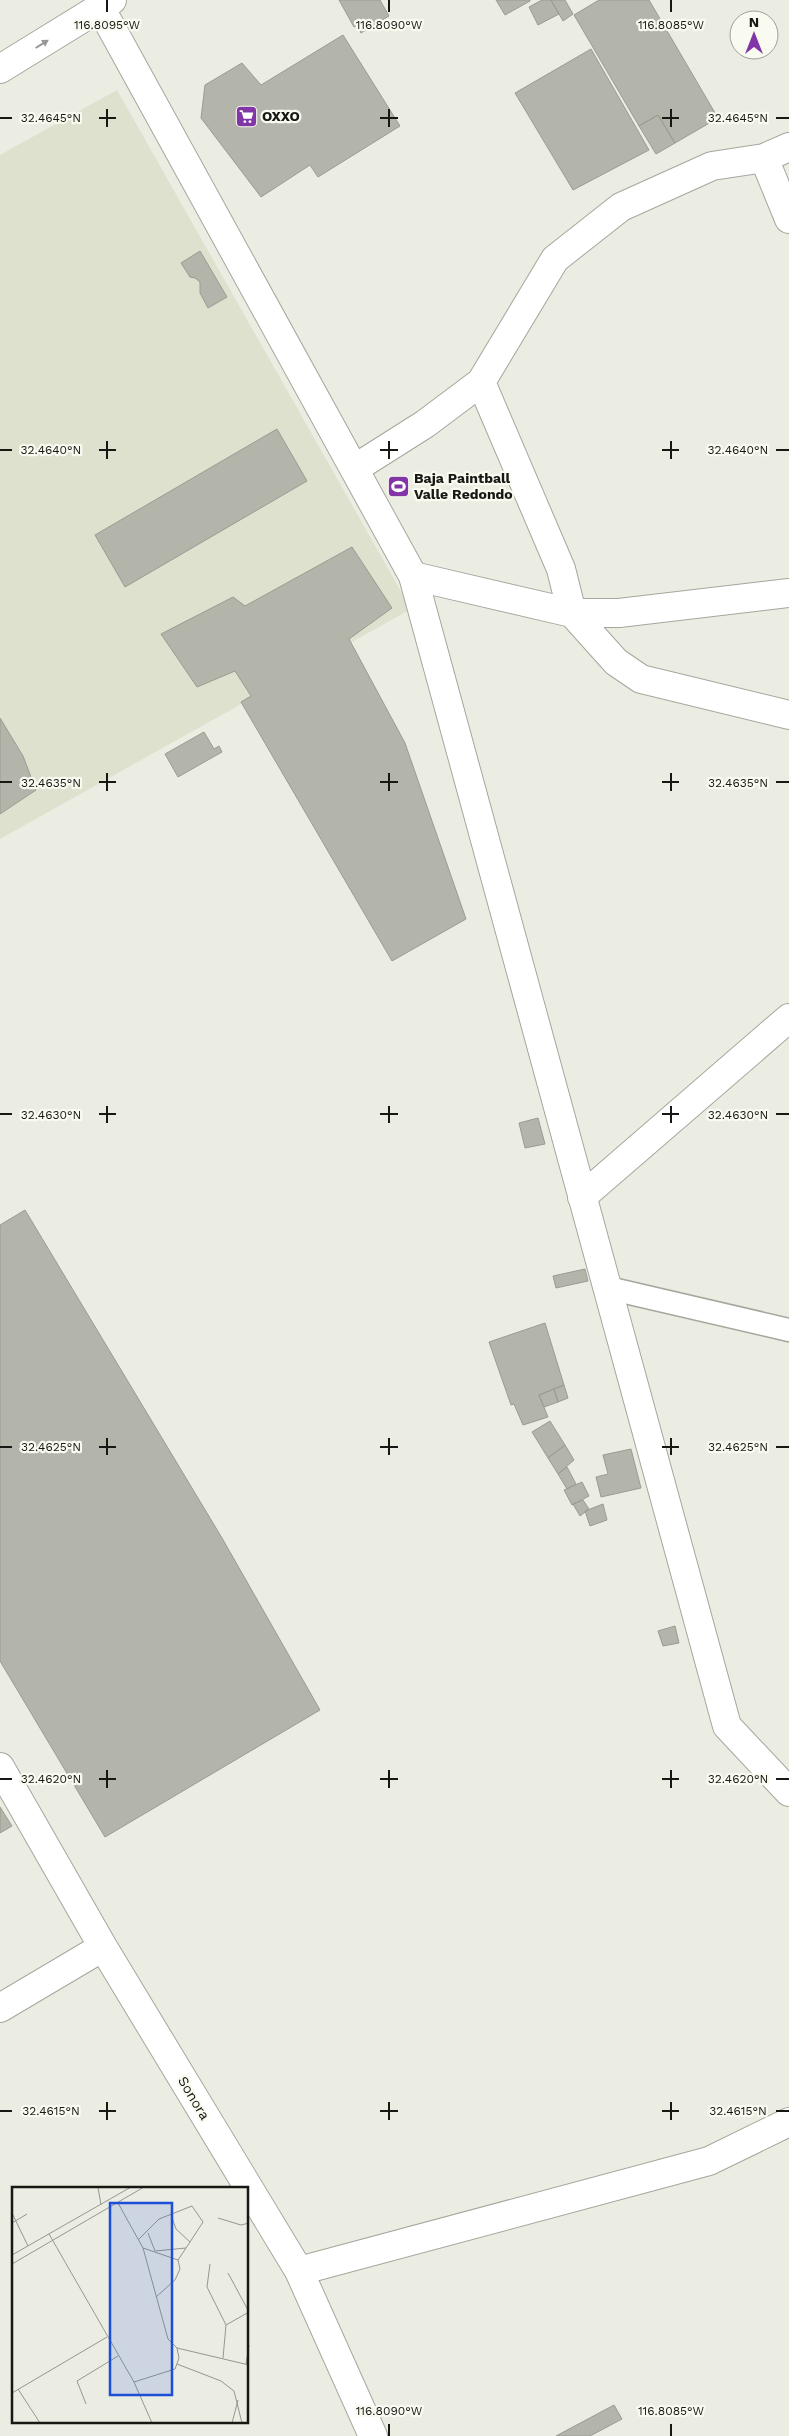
<svg xmlns="http://www.w3.org/2000/svg" width="789" height="2436" font-family="'Work Sans',sans-serif">
<rect width="100%" height="100%" fill="#ebede3"/>
<!-- built -->
<path fill="#dfe1cf" d="M117 90 411 609 0 839V155Z"/>
<!-- building -->
<path fill="#b3b5ab" stroke="#9a9b91" d="M339 0H380L389 16 361 33 357 25 354 27Z
M496 0H530V1L505 15Z
M542 0H551L559 14 538 25 529 7Z
M551 0H565L573 14 563 21Z
M599 0H649L718 118 675 143 658 115 639 126 574 15Z
M343 35 400 126 318 177 310 165 261 197 201 118 205 85 242 63 261 85Z
M591 49 649 150 573 190 515 93Z
M658 115 675 143 656 154 639 126Z
M200 251 227 297 208 308 200 293V282L195 278 190 277 181 263Z
M277 429 307 481 125 587 95 535Z
M352 547 392 608 349 639 405 743 466 919 392 961 241 702 251 696 235 671 197 687 161 634 233 597 245 606Z
M0 718 23 756 36 790 0 814Z
M204 732 214 749 219 746 222 752 178 777 165 754Z
M538 1118 545 1144 525 1148 519 1123Z
M25 1210 222 1538 320 1710 105 1837 0 1661V1225Z
M585 1269 588 1281 556 1288 553 1276Z
M545 1323 564 1385 539 1395 548 1417 523 1425 514 1404 511 1405 489 1342Z
M564 1385 568 1398 558 1402 554 1389Z
M554 1389 558 1402 544 1407 539 1395Z
M550 1421 565 1445 548 1458 532 1432Z
M565 1445 574 1460 558 1474 548 1458Z
M631 1449 641 1488 601 1497 596 1477 608 1474 603 1455Z
M567 1467 576 1484 567 1489 558 1474Z
M582 1482 589 1496 572 1505 564 1490Z
M583 1500 589 1509 580 1516 573 1504Z
M603 1504 607 1520 590 1526 585 1511Z
M675 1626 679 1643 663 1646 658 1631Z
M0 1807 12 1826 0 1833Z
M614 2405 622 2419 590 2436H556Z"/>
<g fill="none" stroke-linecap="round" stroke-linejoin="round">
<defs>
<path id="service" d="M608 1288 789 1330"/>
<path id="minor" d="M100 7 413 576 727 1726 789 1792
M764 158 789 219
M481 382 561 569 572 613H619L789 593
M354 469 425 424 481 382 555 259 621 207 712 166 764 158 789 147
M413 576 572 613 616 662 641 679 789 715
M582 1197 789 1018
M0 1767 103 1947 299 2271 373 2436
M0 2008 103 1947
M299 2271 709 2161 789 2122"/>
<path id="primary" d="M0 69 112 0"/>
</defs>
<!-- service casing -->
<use href="#service" stroke="#a5a79d" stroke-width="25"/>
<!-- minor casing -->
<use href="#minor" stroke="#a5a79d" stroke-width="30"/>
<!-- primary casing -->
<use href="#primary" stroke="#a5a79d" stroke-width="30"/>
<!-- service -->
<use href="#service" stroke="#fff" stroke-width="22"/>
<!-- minor -->
<use href="#minor" stroke="#fff" stroke-width="28"/>
<!-- primary -->
<use href="#primary" stroke="#fff" stroke-width="28"/>
</g>
<!-- one-way arrows -->
<defs><path id="oneway-solid" d="M-6-.8H1V-3.2L6.5 0L1 3.2V.8H-6Z" transform="scale(1.25)"/></defs>
<use fill="#979795" href="#oneway-solid" transform="translate(42 44) rotate(-32)"/>
<!-- ticks -->
<path fill="none" stroke="#171814" stroke-width="2" d="M107 0V12M389 0V12M671 0V12M107 109V127M389 109V127M671 109V127M0 118H12M99 118H116M380 118H398M662 118H679M776 118H789M107 441V459M389 441V459M671 441V459M0 450H12M99 450H116M380 450H398M662 450H679M776 450H789M107 773V791M389 773V791M671 773V791M0 782H12M99 782H116M380 782H398M662 782H679M776 782H789M107 1106V1123M389 1106V1123M671 1106V1123M0 1114H12M99 1114H116M380 1114H398M662 1114H679M776 1114H789M107 1438V1455M389 1438V1455M671 1438V1455M0 1447H12M99 1447H116M380 1447H398M662 1447H679M776 1447H789M107 1770V1788M389 1770V1788M671 1770V1788M0 1779H12M99 1779H116M380 1779H398M662 1779H679M776 1779H789M107 2102V2120M389 2102V2120M671 2102V2120M0 2111H12M99 2111H116M380 2111H398M662 2111H679M776 2111H789M389 2424V2436M671 2424V2436"/>
<!-- icons -->
<defs>
<symbol id="supermarket-square" viewBox="-11 -11 22 22"><rect x="-9" y="-9" width="18" height="18" rx="4" fill="#8235a6" stroke="#f9faf0"/><path d="M-6-5.5h2.5l.6 2H6L4.5 2H-2.5L-4.4-4H-6ZM-1.5 3.2a1.3 1.3 0 1 0 .1 0ZM3 3.2a1.3 1.3 0 1 0 .1 0Z" fill="#fff"/></symbol>
<symbol id="stadium-square" viewBox="-11 -11 22 22"><rect x="-9" y="-9" width="18" height="18" rx="4" fill="#8235a6" stroke="#f9faf0"/><path d="M0-5a6.5 5 0 1 0 0 10a6.5 5 0 1 0 0-10ZM-3.5-1.8h7v3.6h-7Z" fill="#fff"/></symbol>
</defs>
<g fill-rule="evenodd">
<use href="#supermarket-square" x="234" y="104" width="25" height="25"/>
<use href="#stadium-square" x="386" y="474" width="25" height="25"/>
</g>
<g text-anchor="middle" dominant-baseline="central" stroke-width="4.5" stroke-linejoin="round" paint-order="stroke">
<!-- poi labels -->
<g font-size="14" font-weight="bold" fill="#171814" stroke="#f9faf0" text-anchor="start">
<text x="262" y="116">OXXO</text>
<text x="414" y="478">Baja Paintball<tspan x="414" dy="16">Valle Redondo</tspan></text>
</g>
<!-- street labels -->
<g font-size="14" fill="#171814" stroke="#f9faf0">
<text transform="translate(194 2098) rotate(59)">Sonora</text>
</g>
</g>
<!-- overview -->
<g transform="translate(12 2187)">
<rect width="236" height="236" fill="#ebede3"/>
<path fill="none" stroke="#969890" stroke-width="1" d="M86 0 89 18M106 16 131 61 156 152 165 161 167 171 163 182 122 195M0 26 16 59M206 31 229 38 237 36M0 36 15 27M136 46 143 64 174 61M37 47 122 195 140 236M126 53 147 32 180 19 191 35 178 55M131 61 166 73M0 68 119 0M0 77 132 0M198 77 195 100 214 138M144 110 163 93 168 82 166 73 178 55 164 42 159 28M214 138 237 125 216 86M165 161 237 178M211 171 214 138M165 177 209 194 222 204 230 236M234 177 237 158M6 202 28 236M0 206 95 150M74 217 65 194 106 169M220 236 226 213"/>
<path fill="#1d4ed8" fill-opacity="0.15" stroke="#1d4ed8" stroke-width="2.5" d="M98 16H160V208H98Z"/>
<rect width="236" height="236" fill="none" stroke="#171814" stroke-width="2.5"/>
</g>
<g font-size="12" text-anchor="middle" fill="#171814" stroke="#f9faf0" stroke-width="4.5" stroke-linejoin="round" paint-order="stroke">
<text x="107" y="29">116.8095°W</text>
<text x="389" y="29">116.8090°W</text>
<text x="671" y="29">116.8085°W</text>
<text x="51" y="122">32.4645°N</text>
<text x="738" y="122">32.4645°N</text>
<text x="51" y="454">32.4640°N</text>
<text x="738" y="454">32.4640°N</text>
<text x="51" y="787">32.4635°N</text>
<text x="738" y="787">32.4635°N</text>
<text x="51" y="1119">32.4630°N</text>
<text x="738" y="1119">32.4630°N</text>
<text x="51" y="1451">32.4625°N</text>
<text x="738" y="1451">32.4625°N</text>
<text x="51" y="1783">32.4620°N</text>
<text x="738" y="1783">32.4620°N</text>
<text x="51" y="2115">32.4615°N</text>
<text x="738" y="2115">32.4615°N</text>
<text x="389" y="2415">116.8090°W</text>
<text x="671" y="2415">116.8085°W</text>
</g>
<!-- north arrow -->
<g transform="translate(754 35)"><circle r="24" fill="#f9faf0" stroke="#9fa098"/>
<path d="M0-4L9 19L0 12L-9 19Z" fill="#8235a6"/>
<text y="-8" font-size="14" font-weight="bold" text-anchor="middle" fill="#171814">N</text>
</g>
</svg>
